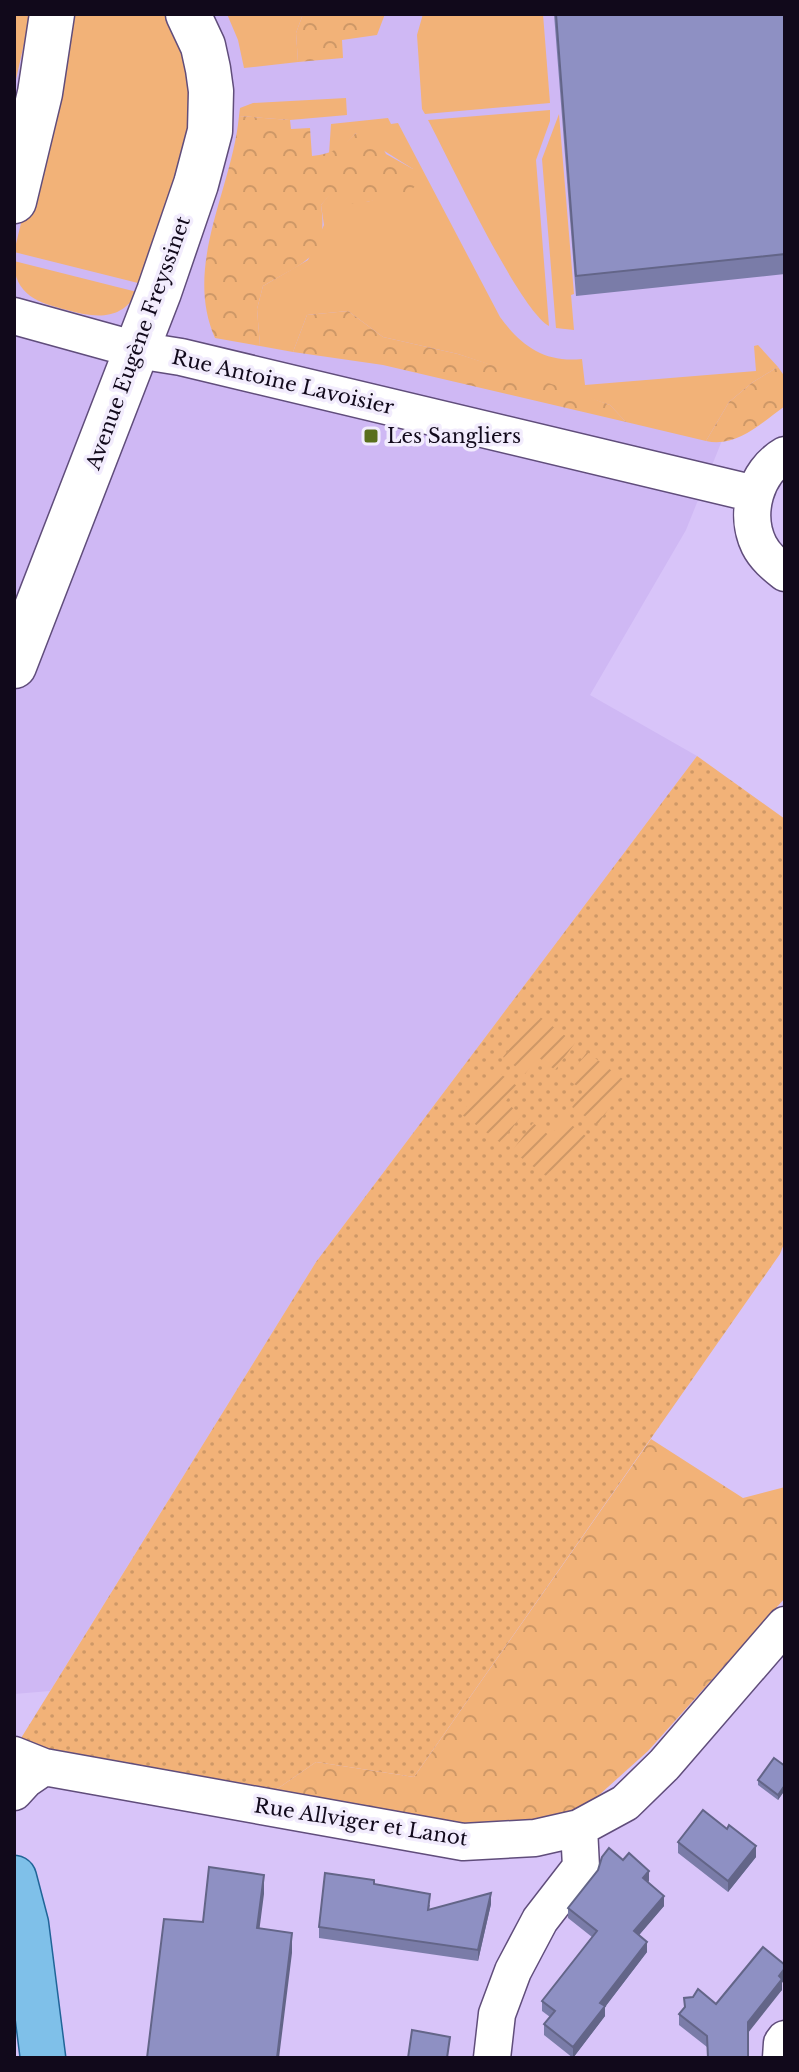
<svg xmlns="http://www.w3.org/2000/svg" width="799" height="2072" font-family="'Libre Baskerville',serif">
<defs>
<pattern id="forest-crowns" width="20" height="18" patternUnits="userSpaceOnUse" patternTransform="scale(2)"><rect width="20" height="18" fill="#f2b278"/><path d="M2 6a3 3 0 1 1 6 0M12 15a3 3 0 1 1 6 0" fill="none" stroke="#ce9867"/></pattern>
<pattern id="park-dots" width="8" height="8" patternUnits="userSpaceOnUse" patternTransform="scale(2)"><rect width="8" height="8" fill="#f2b278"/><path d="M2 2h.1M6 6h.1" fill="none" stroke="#ce9867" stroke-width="1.8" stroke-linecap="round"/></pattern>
<pattern id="garden-furrows" width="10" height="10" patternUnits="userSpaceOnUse" patternTransform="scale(2)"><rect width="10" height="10" fill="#f2b278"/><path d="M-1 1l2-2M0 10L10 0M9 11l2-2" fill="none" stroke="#ce9867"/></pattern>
</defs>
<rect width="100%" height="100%" fill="#d8c4f9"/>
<!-- built -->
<path fill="#cfb8f4" d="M14 14H785V398L723 438 686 530 590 695 697 756 316 1262 50 1691 14 1694Z"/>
<!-- grass -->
<path fill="#f2b278" d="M14 14H28L29 22 14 88Z
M72 14H170L177 26 197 115 142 284 14 252Z
M227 14H303L296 33 298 62 244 68 238 40Z
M423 14H543L550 103 425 114 422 109 417 35Z
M346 98 347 115 290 120 239 116 240 108 253 103Z
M550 110V121L536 160 549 326C518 308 449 159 428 120Z
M559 114 574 294 571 295 574 330 556 328 542 159Z
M388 118 391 124 398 123 500 317C521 346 545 363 582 359L585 385 756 371 754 346 758 345 778 367 753 382 729 402 706 441 626 422 610 405 458 354 383 337 348 311 307 315 293 352 260 346 257 309 263 286 308 260 324 225 321 205 330 194C374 212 380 198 413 169L356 133 342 148 329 154 331 124Z
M14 261 137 292C122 321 95 318 67 310 39 303 14 295 14 261Z"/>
<!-- forest -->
<path fill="url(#forest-crowns)" d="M303 14H385L377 35 342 40 343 58 298 62 296 33Z
M239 116 290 120 291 129 310 128 312 156C333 154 342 147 356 133L378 138 386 154 413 169 417 184 407 195 354 204 330 195 321 205C329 259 303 262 263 286L257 309 260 346 215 338C183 265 232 190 239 116Z
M348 311 383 337 458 354 567 389 610 405 626 422 383 365 293 352 307 315Z
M778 367 785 377V406C761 423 737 448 706 441L729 402 753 382Z
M651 1439 743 1498 785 1487V1598L648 1751 588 1805 537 1825 469 1832 267 1796 316 1762 414 1777Z"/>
<!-- park -->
<path fill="url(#park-dots)" d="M697 756 785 819V1241L780 1254 414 1777 316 1762 267 1796 18 1743 316 1262Z"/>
<!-- garden -->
<path fill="url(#garden-furrows)" d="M536 1014 575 1043 555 1070 538 1057 525 1074 503 1057Z
M587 1052 628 1083 597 1125 572 1107 584 1091 567 1079Z
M494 1069 517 1086 505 1102 522 1115 501 1143 461 1114Z
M564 1119 587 1137 553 1181 512 1151 533 1123 550 1136Z"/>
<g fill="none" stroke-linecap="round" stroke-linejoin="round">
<defs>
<path id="minor" d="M14 316 137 350 181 357 755 494
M785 455C755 472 744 514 759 545 765 557 775 565 785 573
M14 1755 44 1767 463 1842 535 1838 579 1828 625 1803 664 1765 785 1625
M14 1792 25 1780 44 1767
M492 2058 497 2014 513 1971 540 1920 581 1867 579 1828
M781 2058 782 2043 785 2039"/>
<path id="tertiary" d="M14 201 40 93 52 14
M14 666 159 292 196 184 210 131 211 91 208 69 203 46 188 14"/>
<path id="primary" d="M14 1878 26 1924 43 2058"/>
</defs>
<!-- minor casing -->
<use href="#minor" stroke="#604d7b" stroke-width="39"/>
<!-- tertiary casing -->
<use href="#tertiary" stroke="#604d7b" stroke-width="47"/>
<!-- primary casing -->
<use href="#primary" stroke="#216598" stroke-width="47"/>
<!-- minor -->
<use href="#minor" stroke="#fff" stroke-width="36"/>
<!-- tertiary -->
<use href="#tertiary" stroke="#fff" stroke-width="44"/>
<!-- primary -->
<use href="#primary" stroke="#7fc0e9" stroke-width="44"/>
</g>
<!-- wall -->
<path fill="#7a7ca8" d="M554 14H785V274L576 296Z
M785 1766V1790L778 1800 758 1785V1780Z
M678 1842 756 1857 728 1892 678 1853Z
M649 1881 648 1882 664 1906 639 1935 647 1952 605 2007V2016L573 2058 544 2035V2024L550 2017 542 2011V2001L592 1937 568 1918V1908Z
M374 1884 430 1905 429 1910 491 1904 478 1961 319 1938V1927Z
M782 1983V1990L707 2047 679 2025V2014L684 2008V1998L716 2004Z"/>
<!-- shaded-wall -->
<path fill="#636588" d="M785 1785V1790L778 1800V1795Z
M756 1846V1857L728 1892V1881Z
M649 1871V1881L643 1888V1878Z
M264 1875V1894L257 1948V1928Z
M491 1893V1904L478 1961V1950Z
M664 1896V1906L634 1941V1931Z
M292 1933V1953L279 2058H277Z
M647 1942V1952L605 2007V2016L573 2058V2047L600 2003Z
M785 1968V1979L782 1983V1990L748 2033V2022Z"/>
<!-- building -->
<path fill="#8e90c3" stroke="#636588" stroke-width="2" d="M556 14H785V254L576 276Z
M774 1758 785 1766V1785L778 1795 758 1780Z
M703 1810 727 1829 729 1825 756 1846 728 1881 678 1842Z
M609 1848 623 1860 629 1853 649 1871 643 1878 664 1896 634 1931 647 1942 600 2003 605 2006 573 2047 544 2024 555 2011 542 2001 597 1931 568 1908 598 1870 602 1857Z
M209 1867 264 1875 257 1928 292 1933 277 2058H147L164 1919 203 1922Z
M325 1873 374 1880V1884L430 1894 428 1910 491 1893 478 1950 319 1927Z
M763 1947 785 1965V1968L779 1976 782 1979 748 2022V2058H708L707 2036 679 2014 685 2007 684 1998 693 1997 698 1989 716 2004Z
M412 2030 450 2037 447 2058H408Z"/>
<!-- markers -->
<rect fill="#5a6f1d" stroke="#f2ecfd" stroke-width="3" x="363" y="428" width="16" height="16" rx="4"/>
<g text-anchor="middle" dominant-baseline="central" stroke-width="7" stroke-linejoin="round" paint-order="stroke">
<!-- street labels -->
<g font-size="20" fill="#11091b" stroke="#f2ecfd">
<text transform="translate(138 343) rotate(-70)">Avenue Eugène Freyssinet</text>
<text transform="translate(283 382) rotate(13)">Rue Antoine Lavoisier</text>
<text transform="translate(361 1822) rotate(9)">Rue Allviger et Lanot</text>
</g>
<!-- poi labels -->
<g font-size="20" fill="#11091b" stroke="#f2ecfd" text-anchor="start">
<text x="387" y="436">Les Sangliers</text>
</g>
</g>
<!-- border -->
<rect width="799" height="2072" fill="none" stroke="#11091b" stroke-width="32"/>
</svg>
